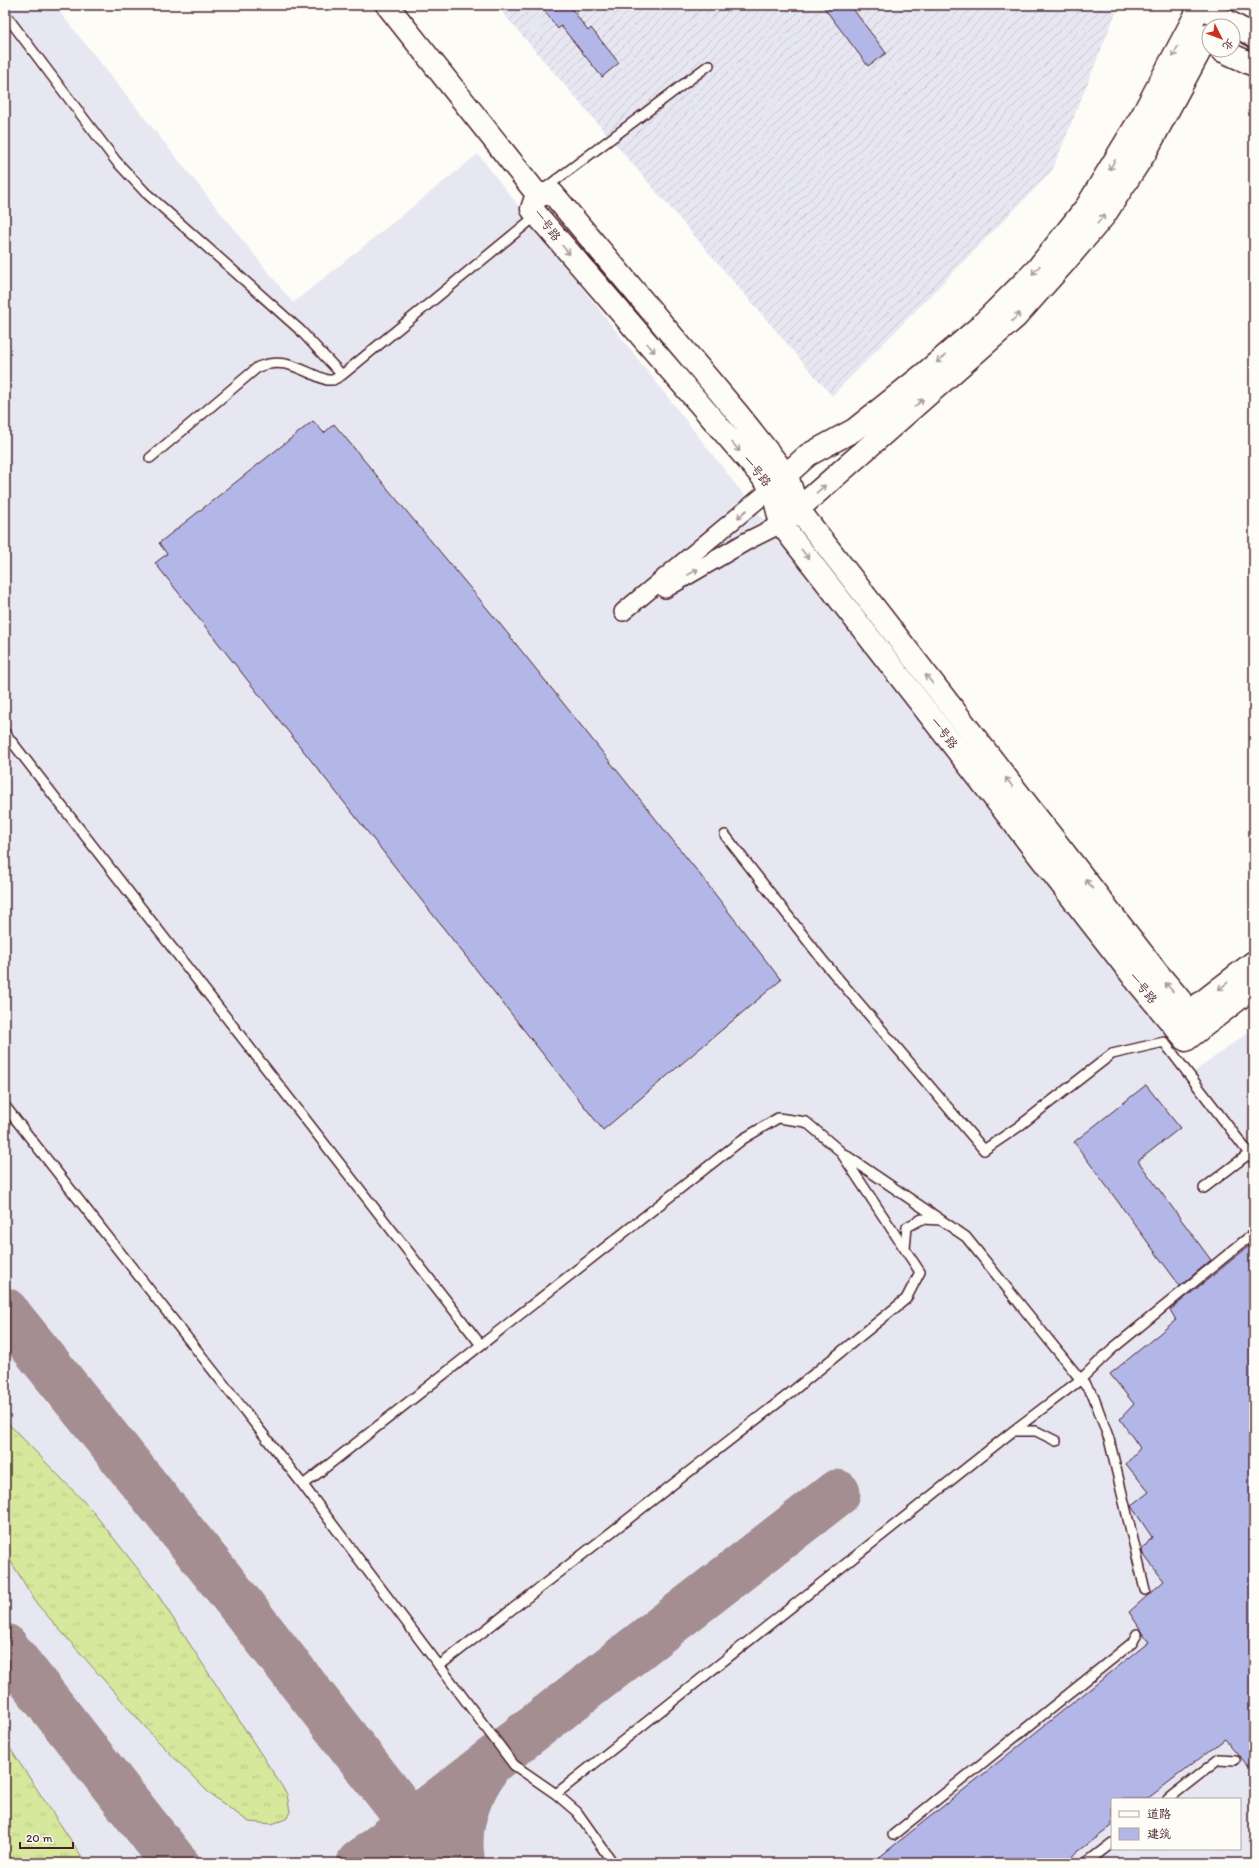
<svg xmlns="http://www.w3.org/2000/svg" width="1259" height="1868" font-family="Itim,'LXGW WenKai TC',sans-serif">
<defs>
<pattern id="industrial-furrows" width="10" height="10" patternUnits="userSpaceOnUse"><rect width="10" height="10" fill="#e7e7f2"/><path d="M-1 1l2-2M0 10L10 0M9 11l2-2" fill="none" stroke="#c8c6d0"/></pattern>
<pattern id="grass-tufts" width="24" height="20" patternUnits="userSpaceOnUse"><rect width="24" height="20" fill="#d6e89c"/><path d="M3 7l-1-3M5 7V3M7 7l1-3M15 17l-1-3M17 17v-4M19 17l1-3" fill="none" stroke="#b9c787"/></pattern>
</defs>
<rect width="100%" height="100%" fill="#fdfcf7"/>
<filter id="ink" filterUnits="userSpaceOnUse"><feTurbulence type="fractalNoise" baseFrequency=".025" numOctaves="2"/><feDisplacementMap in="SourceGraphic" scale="8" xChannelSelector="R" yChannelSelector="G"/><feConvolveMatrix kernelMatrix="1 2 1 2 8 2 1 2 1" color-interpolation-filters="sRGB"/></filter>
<g filter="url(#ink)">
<!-- built -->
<path fill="#e7e7f2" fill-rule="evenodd" d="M5 5H54L293 303 478 154 1194 1072 1254 1028V1863H5ZM1112 1799H1240V1849H1112Z"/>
<!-- industrial -->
<path fill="url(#industrial-furrows)" d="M496 5H1119L1052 171 832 396Z"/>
<!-- grass -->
<path fill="url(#grass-tufts)" stroke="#908464" d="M5 1420 90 1508 156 1592 287 1794 290 1812 286 1819 272 1824 249 1822 210 1794 154 1737 37 1604 5 1552Z
M5 1741 86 1863H5Z"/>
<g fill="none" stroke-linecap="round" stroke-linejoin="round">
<!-- taxiway -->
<path stroke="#a48e91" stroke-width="47" d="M5 1311 226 1586 443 1863
M5 1647 175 1863
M360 1863 837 1493
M462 1863C455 1828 466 1797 486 1768"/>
</g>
<!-- building -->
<path fill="#b3b7e8" stroke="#4a1f2b" d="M540 5H569L588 31 591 28 619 63 602 77 561 26 558 29Z
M822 5H850L886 53 868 66Z
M313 421 324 433 334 424 500 624 698 872 781 980 603 1130 155 563 167 554 159 543Z
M1146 1085 1180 1128 1138 1161 1211 1260 1180 1286 1074 1142Z
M1254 1242V1773L1225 1739 1147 1799H1112V1826L1063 1863H872L1149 1642 1129 1612 1164 1581 1143 1554 1142 1550 1152 1537 1131 1506 1149 1492 1126 1464 1140 1448 1120 1419 1134 1404 1110 1374 1176 1320 1170 1310Z"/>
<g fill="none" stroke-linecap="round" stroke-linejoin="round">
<defs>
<path id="lane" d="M5 14 116 161 145 192 300 330 342 375
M544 189 709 65
M150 458 258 367C286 356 301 371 327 380H333L342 375 537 215
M5 733 481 1345
M725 835 824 962 984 1150 1018 1127 1112 1054 1164 1042 1254 1160
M5 1106 303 1485 514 1765 556 1794 577 1812 613 1863
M844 1154 966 1237 1093 1395 1109 1439 1145 1590
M1204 1188 1254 1150
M905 1249 907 1227 922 1219 941 1220
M1013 1431 1080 1380 1112 1349 1254 1233
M303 1485 743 1139 778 1118 806 1122 840 1151 920 1272 906 1299 789 1394 439 1666
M556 1794 1013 1431H1036L1056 1441
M1168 1799 1219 1759 1235 1760
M893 1835 1132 1643 1137 1634
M1086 1863 1112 1843"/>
<path id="street" d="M665 589 747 541 781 524
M623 612 772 488"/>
<path id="secondary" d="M387 5 537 194
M1200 6 1254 36
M1221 50 1254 65
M776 484 808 455 854 430 924 374 978 328 1037 269 1087 206 1143 114 1201 5
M788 518 1016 317 1064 263 1104 216 1145 153 1209 34
M1179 1020 1254 962
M1203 1027 1156 971 798 509 787 476 738 414 553 194H537L532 209 537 215 772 488 781 524 1139 984 1186 1040 1254 987"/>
</defs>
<!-- lane casing -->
<use href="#lane" stroke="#4a1f2b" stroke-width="12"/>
<!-- street casing -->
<use href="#street" stroke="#4a1f2b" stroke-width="20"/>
<!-- secondary casing -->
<use href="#secondary" stroke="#4a1f2b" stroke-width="25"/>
<!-- lane -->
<use href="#lane" stroke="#fdfcf7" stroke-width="9"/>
<!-- street -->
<use href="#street" stroke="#fdfcf7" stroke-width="17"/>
<!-- secondary -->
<use href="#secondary" stroke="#fdfcf7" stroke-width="22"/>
</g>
<!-- one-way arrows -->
<defs><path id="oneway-shaft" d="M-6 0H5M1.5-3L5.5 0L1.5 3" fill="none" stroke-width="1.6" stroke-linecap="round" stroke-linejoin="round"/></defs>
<g stroke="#ac999b">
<use href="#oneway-shaft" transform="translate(1175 52) rotate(117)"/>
<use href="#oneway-shaft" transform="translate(1112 165) rotate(122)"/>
<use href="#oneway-shaft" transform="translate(1101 219) rotate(-52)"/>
<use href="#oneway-shaft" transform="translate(566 250) rotate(49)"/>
<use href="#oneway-shaft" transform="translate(1036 270) rotate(132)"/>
<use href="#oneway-shaft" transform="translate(1016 317) rotate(-45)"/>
<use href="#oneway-shaft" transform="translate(651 348) rotate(49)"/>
<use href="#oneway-shaft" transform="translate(941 359) rotate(140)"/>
<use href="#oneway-shaft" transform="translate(919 403) rotate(-41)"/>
<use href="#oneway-shaft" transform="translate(736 447) rotate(49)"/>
<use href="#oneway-shaft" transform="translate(821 489) rotate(-41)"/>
<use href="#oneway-shaft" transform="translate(742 514) rotate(139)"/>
<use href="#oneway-shaft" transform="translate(805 554) rotate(52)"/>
<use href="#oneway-shaft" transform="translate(693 572) rotate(-30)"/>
<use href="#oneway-shaft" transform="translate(929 679) rotate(-128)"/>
<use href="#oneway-shaft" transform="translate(1009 782) rotate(-128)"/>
<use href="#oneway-shaft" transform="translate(1089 884) rotate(-128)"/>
<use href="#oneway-shaft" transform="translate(1223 986) rotate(142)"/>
<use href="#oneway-shaft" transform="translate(1169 987) rotate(-130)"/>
</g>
</g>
<g text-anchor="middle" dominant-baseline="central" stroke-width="3.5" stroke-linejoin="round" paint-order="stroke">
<!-- street labels -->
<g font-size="12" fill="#4a1f2b" stroke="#fdfcf7">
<text transform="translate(547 225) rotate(53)">一号路</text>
<text transform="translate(757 471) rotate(50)">一号路</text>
<text transform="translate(944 733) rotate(52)">一号路</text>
<text transform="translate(1143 988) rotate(51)">一号路</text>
</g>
</g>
<!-- margin -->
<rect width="1259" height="1868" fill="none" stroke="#fdfcf7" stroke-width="20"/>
<rect x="10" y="10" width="1239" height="1848" fill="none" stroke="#4a1f2b" stroke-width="1.5" filter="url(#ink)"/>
<!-- legend -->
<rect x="1111" y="1798" width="130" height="52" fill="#fdfcf7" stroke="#b5a4a5"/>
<rect x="1119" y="1811" width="20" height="6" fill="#fdfcf7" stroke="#b5a4a5"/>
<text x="1147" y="1818" font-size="12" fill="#4a1f2b">道路</text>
<rect x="1119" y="1828" width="20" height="12" fill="#b3b7e8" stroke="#b5a4a5"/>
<text x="1147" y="1838" font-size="12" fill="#4a1f2b">建筑</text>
<!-- north arrow -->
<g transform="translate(1221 38) rotate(132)"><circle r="19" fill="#fdfcf7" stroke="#b5a4a5"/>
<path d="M0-3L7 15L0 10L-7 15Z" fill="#c8321e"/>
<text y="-6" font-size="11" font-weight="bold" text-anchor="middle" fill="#4a1f2b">北</text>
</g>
<!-- scale -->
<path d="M20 1842v6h53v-6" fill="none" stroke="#4a1f2b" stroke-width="2"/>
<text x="26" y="1842" font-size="12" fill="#4a1f2b" stroke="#fdfcf7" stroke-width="3" paint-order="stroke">20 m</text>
</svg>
